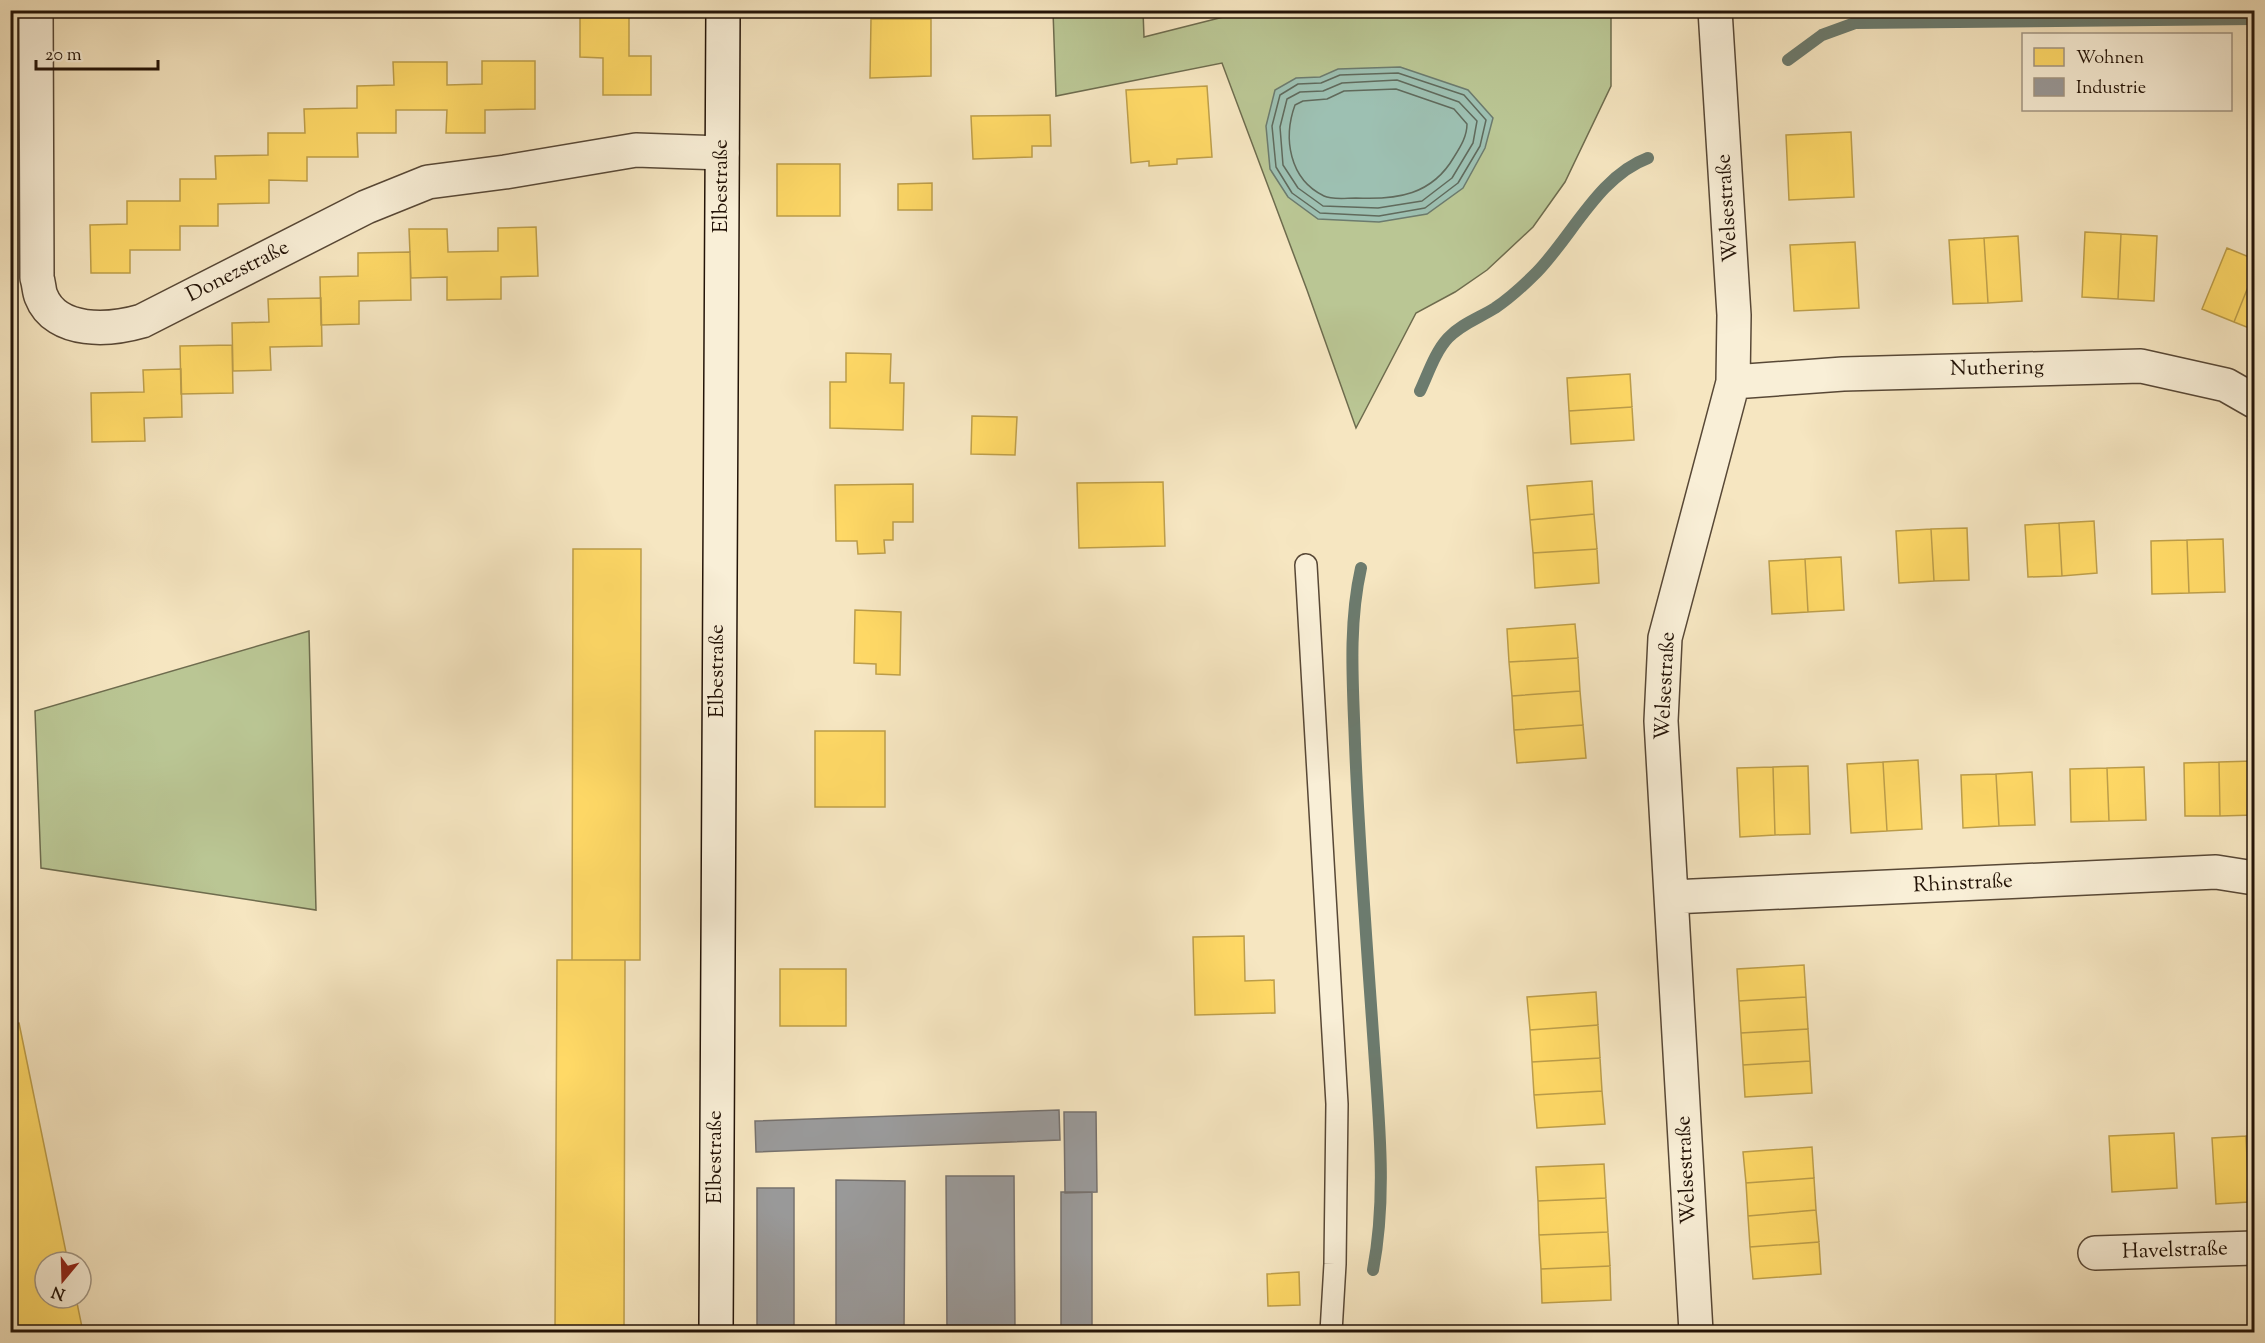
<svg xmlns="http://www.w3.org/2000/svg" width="2265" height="1343" font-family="'Sorts Mill Goudy',serif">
<rect width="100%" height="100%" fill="#f6e6c1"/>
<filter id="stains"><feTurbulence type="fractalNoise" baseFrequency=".00333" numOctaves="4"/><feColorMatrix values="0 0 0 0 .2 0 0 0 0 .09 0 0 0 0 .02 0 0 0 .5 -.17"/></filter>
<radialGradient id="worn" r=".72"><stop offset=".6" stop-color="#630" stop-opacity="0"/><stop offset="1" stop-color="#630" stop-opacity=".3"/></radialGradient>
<!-- green -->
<path fill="#bac694" stroke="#6e6c4e" stroke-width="1.5" d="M1251 10 1611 11V86L1565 182 1533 227 1487 270 1455 292 1416 313 1356 428 1307 290 1222 63 1056 96 1053 11H1143L1144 37Z
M309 631 316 910 41 868 35 711Z"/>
<!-- water -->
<path fill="#9dc0b2" stroke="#6c7b6e" stroke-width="1.5" d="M1400 67 1468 90 1493 118 1485 148 1463 188 1427 214 1379 222 1318 219 1288 197 1270 169 1266 126 1275 90 1296 78 1320 77 1338 69Z"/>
<!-- homes -->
<path fill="#ffd966" stroke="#bd9e4a" stroke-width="1.5" d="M580 10H629V56H651V95H603V58L580 57Z
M871 19H931V76L870 78Z
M482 61H535V109L485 110V133H446L447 110H396V133H357L358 157H307V181L269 180V203L218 204V226H180V250H130V273H91L90 225 127 224V201H180V179H216L215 156 268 155V133H305L304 109 357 108V86L394 85 393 62H447V85L482 84Z
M1207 86 1212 157 1177 159V164L1149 166V161L1131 163 1126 90Z
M1050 115 1051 146H1032V157L973 159 971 116Z
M1851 132 1854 197 1789 200 1786 135Z
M777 164H840V216H777Z
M932 183V210H898V184Z
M536 227 538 276 501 277V299L447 300V277L411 278 409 229H447L448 252 498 251V228Z
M2085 232 2121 234 2118 299 2082 297Z
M2121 234 2157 236 2154 301 2118 299Z
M2018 236 2022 301 1988 303 1984 238Z
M1984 238 1988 303 1953 304 1949 240Z
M1855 242 1859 308 1794 311 1790 245Z
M2227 248 2254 259V272L2234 322 2202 309Z
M410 252 411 300 359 301V324L321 325 320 277 358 276V253Z
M2254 272V330L2234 322Z
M321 298 322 346 270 347 271 370 233 371 232 323 269 322 268 299Z
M232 345 233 393 181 394 180 346Z
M846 353 891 354 890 383H904L903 430 830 428V382H846Z
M181 369 182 417 144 418 145 441 92 442 91 393 144 392 143 370Z
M1630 374 1632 407 1569 411 1567 378Z
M1632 407 1634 440 1571 444 1569 411Z
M972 416 1017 417 1015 455 971 454Z
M1592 481 1594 514 1530 520 1527 486Z
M1163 482 1165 546 1079 548 1077 483Z
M913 484V522H893V540H884L885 553 858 554 857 541H836L835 485Z
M1594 514 1597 549 1533 553 1530 520Z
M2094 521 2097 573 2062 576 2059 523Z
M2059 523 2062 576 2028 577 2025 525Z
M1967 528 1969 580 1934 581 1931 529Z
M1931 529 1934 581 1899 583 1896 531Z
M2223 539 2225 592 2189 593 2187 540Z
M2187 540 2189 593 2152 594 2151 541Z
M573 549H641L640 960H572Z
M1597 549 1599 583 1535 588 1533 553Z
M1841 557 1844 610 1808 612 1805 559Z
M1805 559 1808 612 1772 614 1769 561Z
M855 610 901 612 900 675 876 674V664L854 663Z
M1575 624 1578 658 1509 662 1507 629Z
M1578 658 1580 691 1512 696 1509 662Z
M1580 691 1583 725 1514 730 1512 696Z
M1583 725 1586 758 1517 763 1514 730Z
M815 731H885V807H815Z
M1918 760 1922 829 1887 831 1883 762Z
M2254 761V815L2220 816 2219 762Z
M1883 762 1887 831 1851 833 1847 764Z
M2219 762 2220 816H2185L2184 763Z
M1808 766 1810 834 1775 835 1773 767Z
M1773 767 1775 835 1740 837 1737 768Z
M2144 767 2146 820 2109 821 2107 768Z
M2107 768 2109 821 2071 822 2070 769Z
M2032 772 2035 825 1999 826 1996 774Z
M1996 774 1999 826 1963 828 1961 775Z
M1244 936 1245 981 1274 980 1275 1013 1195 1015 1193 937Z
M557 960H625L624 1332H555Z
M1804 965 1806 997 1739 1001 1737 969Z
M780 969H846V1026H780Z
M1596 992 1598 1025 1530 1030 1527 997Z
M1806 997 1808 1029 1741 1033 1739 1001Z
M19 1023 68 1262H45V1298H76L83 1332H14L10 1316V1024Z
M1598 1025 1600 1058 1532 1062 1530 1030Z
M1808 1029 1810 1061 1743 1065 1741 1033Z
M1600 1058 1602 1091 1534 1095 1532 1062Z
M1810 1061 1812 1093 1745 1097 1743 1065Z
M1602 1091 1605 1124 1537 1128 1534 1095Z
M2174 1133 2177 1188 2112 1192 2109 1136Z
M2246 1136H2254V1202H2249Z
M2246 1136 2249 1202 2216 1204 2212 1138Z
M1812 1147 1814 1178 1746 1183 1743 1152Z
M1604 1164 1606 1198 1538 1201 1536 1167Z
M1814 1178 1816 1210 1748 1216 1746 1183Z
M1606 1198 1608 1232 1539 1235 1538 1201Z
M1816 1210 1819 1242 1750 1247 1748 1216Z
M1608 1232 1610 1266 1541 1269 1539 1235Z
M1819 1242 1821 1274 1753 1279 1750 1247Z
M1610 1266 1611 1300 1542 1303 1541 1269Z
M1299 1272 1300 1305 1268 1306 1267 1274Z"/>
<!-- industry -->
<path fill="#999" stroke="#76716d" stroke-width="1.5" d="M1059 1110 1060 1140 756 1152 755 1121Z
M1064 1112H1096L1097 1192 1065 1193Z
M946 1176H1014L1015 1332H947Z
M836 1180 905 1181 904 1332H836Z
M757 1188H794V1332H757Z
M1061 1192H1092V1332H1061Z"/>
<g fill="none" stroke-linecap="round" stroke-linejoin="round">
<!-- shore -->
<path stroke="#606a5c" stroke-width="1.5" d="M1398 73 1464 95 1486 120 1480 146 1458 183 1425 208 1379 216 1320 213 1292 193 1276 167 1272 126 1280 95 1298 84 1321 83 1340 75Z
M1397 80 1459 102 1477 121 1473 143 1452 178 1422 201 1378 208 1323 206 1298 188 1283 165 1280 127 1287 99 1300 92 1323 91 1342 83Z
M1396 89 1454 109 1467 124C1467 136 1461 146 1454 157 1432 195 1397 200 1356 198 1346 198 1332 200 1324 196 1289 179 1283 138 1295 105L1303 101 1327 99 1344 91Z"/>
<!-- stream -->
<path stroke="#6c7b6e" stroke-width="12" d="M1788 60 1822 35 1855 23 2254 19
M1420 391C1428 374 1435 352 1448 338 1461 324 1479 318 1495 308 1510 298 1524 285 1537 272 1572 236 1599 176 1648 158
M1361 568C1348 626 1353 685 1355 744 1359 846 1367 947 1374 1048 1379 1122 1387 1197 1373 1270"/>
<defs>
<path id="lane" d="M1306 565 1337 1104 1335 1264 1331 1332"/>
<path id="street" d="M36 10 37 278C39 284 39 291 41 296 56 335 111 330 142 321L366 207 428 182 505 172 636 150 722 153
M1733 382 1843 374 2141 366 2226 385 2254 401
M1672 897 2216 872 2254 878
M2095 1253 2254 1248
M1696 1332 1661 721 1665 638 1733 382 1734 315 1715 10"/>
<path id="secondary" d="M716 1332 723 10"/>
</defs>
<!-- lane casing -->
<use href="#lane" stroke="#584836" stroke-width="24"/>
<!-- street casing -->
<use href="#street" stroke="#584836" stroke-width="36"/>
<!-- secondary casing -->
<use href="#secondary" stroke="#231307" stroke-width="36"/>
<!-- lane -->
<use href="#lane" stroke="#f9efd7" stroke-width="21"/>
<!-- street -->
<use href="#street" stroke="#f9efd7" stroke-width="33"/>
<!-- secondary -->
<use href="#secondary" stroke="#f9efd7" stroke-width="33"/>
</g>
<g text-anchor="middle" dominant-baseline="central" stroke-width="6" stroke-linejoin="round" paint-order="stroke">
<!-- street labels -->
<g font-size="21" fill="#231307" stroke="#f9efd7">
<text transform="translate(722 186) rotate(-90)">Elbestraße</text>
<text transform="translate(1728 208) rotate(-94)">Welsestraße</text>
<text transform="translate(238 272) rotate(-27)">Donezstraße</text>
<text transform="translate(1997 369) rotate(-1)">Nuthering</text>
<text transform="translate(718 671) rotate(-90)">Elbestraße</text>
<text transform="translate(1666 686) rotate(-87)">Welsestraße</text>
<text transform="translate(1963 884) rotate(-3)">Rhinstraße</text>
<text transform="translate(716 1157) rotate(-90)">Elbestraße</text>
<text transform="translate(1687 1170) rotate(-93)">Welsestraße</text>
<text transform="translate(2175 1251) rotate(-2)">Havelstraße</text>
</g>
</g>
<!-- margin -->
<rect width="2265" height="1343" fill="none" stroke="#f6e6c1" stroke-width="36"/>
<rect x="12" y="12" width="2241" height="1319" fill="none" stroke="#231307" stroke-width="3"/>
<rect x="18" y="18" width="2229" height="1307" fill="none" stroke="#231307" stroke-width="1.5"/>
<!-- legend -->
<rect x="2022" y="33" width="210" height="78" fill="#f9efd7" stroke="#a39784" stroke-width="1.5"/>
<rect x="2034" y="48" width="30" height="18" fill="#ffd966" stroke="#a39784" stroke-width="1.5"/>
<text x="2076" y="63" font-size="18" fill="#231307">Wohnen</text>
<rect x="2034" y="78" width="30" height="18" fill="#999999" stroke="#a39784" stroke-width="1.5"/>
<text x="2076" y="93" font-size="18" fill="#231307">Industrie</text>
<!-- north arrow -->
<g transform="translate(63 1280) rotate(199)"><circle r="28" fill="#f9efd7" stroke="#a39784" stroke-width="1.5"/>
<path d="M0-4.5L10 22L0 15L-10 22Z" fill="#8f2418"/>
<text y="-9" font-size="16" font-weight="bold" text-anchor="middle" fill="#231307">N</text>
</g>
<!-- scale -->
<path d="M36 60v9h122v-9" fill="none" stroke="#231307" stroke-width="3"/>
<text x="45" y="60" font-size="18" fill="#231307" stroke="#f9efd7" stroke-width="4.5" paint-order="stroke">20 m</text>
<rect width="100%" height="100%" filter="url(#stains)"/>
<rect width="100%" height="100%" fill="url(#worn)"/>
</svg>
